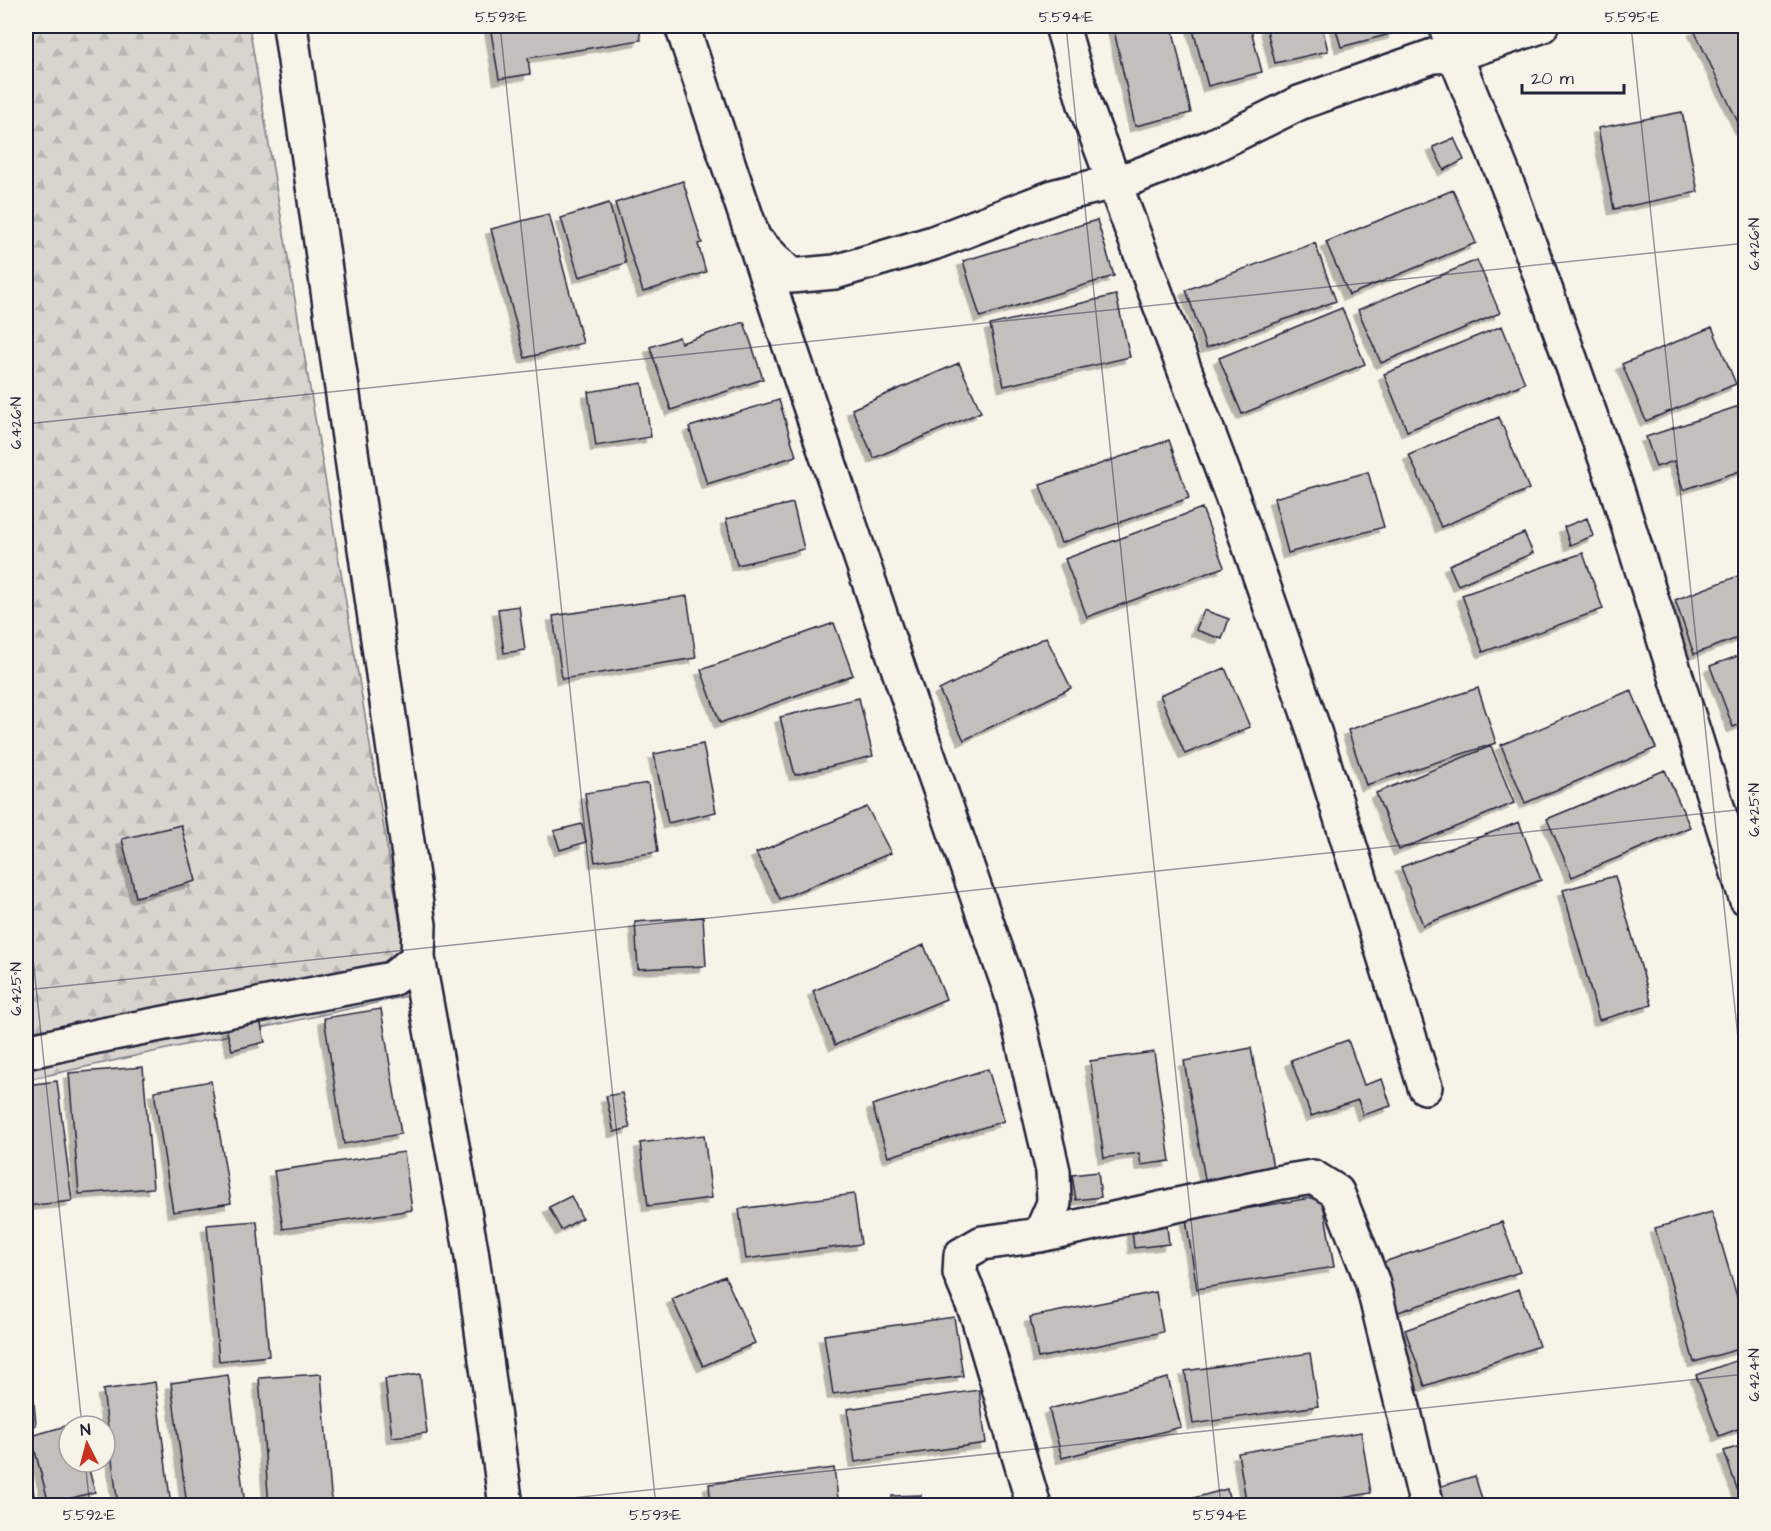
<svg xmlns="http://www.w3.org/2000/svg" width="1771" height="1531" font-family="'Architects Daughter',sans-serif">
<defs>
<pattern id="forest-firs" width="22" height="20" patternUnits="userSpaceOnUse" patternTransform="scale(1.5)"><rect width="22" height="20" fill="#d8d5cf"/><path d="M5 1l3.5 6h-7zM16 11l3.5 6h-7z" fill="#b9b7b3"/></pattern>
<filter id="shadow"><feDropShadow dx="-5.5" dy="5.5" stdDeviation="0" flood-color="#0004"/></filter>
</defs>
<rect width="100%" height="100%" fill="#f7f3e8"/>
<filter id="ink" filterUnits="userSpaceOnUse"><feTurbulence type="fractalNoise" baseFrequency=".0167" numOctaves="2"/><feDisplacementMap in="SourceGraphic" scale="12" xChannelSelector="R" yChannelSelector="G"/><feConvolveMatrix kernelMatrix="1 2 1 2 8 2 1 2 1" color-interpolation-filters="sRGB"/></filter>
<g filter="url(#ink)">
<!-- forest -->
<path fill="url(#forest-firs)" stroke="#7d7c85" stroke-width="1.5" d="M26 26H249L412 995 26 1080Z"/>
<!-- building -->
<path fill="#c2bfbd" stroke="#22223b" stroke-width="1.5" filter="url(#shadow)" d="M490 26H639L641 40 528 58 530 74 499 79Z
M1113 26H1172L1191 113 1135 126Z
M1192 26H1250L1262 72 1208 86Z
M1266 26H1322L1328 51 1275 63Z
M1335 26H1392L1394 33 1341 47Z
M1704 26H1746V139L1694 30Z
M1682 112 1698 192 1614 209 1598 128Z
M1454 138 1464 160 1444 170 1433 147Z
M683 181 702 243 698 244 706 272 643 292 615 203Z
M1453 190 1476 243 1349 295 1326 242Z
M609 203 626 263 579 277 561 218Z
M549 214 583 343 525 358 491 229Z
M1097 220 1114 276 980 317 963 261Z
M1315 243 1336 301 1206 348 1186 290Z
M1477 260 1500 313 1381 363 1358 310Z
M1116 295 1130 357 1004 386 990 325Z
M1342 308 1365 364 1242 414 1219 358Z
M744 322 763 379 671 410 650 347 679 337 681 343Z
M1502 326 1525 383 1407 431 1384 374Z
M1712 327 1736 384 1646 421 1622 364Z
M959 363 981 412 874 458 852 409Z
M642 383 651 437 596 446 588 392Z
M779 400 796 456 707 484 689 427Z
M1742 405 1746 416V469L1683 490 1674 461 1656 467 1646 437Z
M1499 417 1529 489 1441 527 1409 455Z
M1169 440 1189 498 1061 543 1040 485Z
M1368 472 1384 527 1288 553 1274 498Z
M793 503 804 549 737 565 726 519Z
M1202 508 1224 567 1087 617 1065 559Z
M1587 518 1593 536 1570 545 1564 527Z
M1524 533 1533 553 1458 585 1449 565Z
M1583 553 1603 609 1483 652 1462 595Z
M1746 573V635L1694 654 1675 600Z
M687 596 696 658 562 679 553 616Z
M519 606 525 650 504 653 498 609Z
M1204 610 1229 619 1222 639 1196 630Z
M834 623 853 675 720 723 701 670Z
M1046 637 1071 688 964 740 939 690Z
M1746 653V722L1733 727 1710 666Z
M1225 668 1250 727 1185 754 1160 695Z
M1478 688 1496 743 1366 785 1348 730Z
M1631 690 1656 748 1525 803 1501 745Z
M859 698 873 756 795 775 780 717Z
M703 744 716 812 668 823 654 754Z
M1491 746 1514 803 1399 850 1376 793Z
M1665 770 1690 827 1572 877 1547 819Z
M648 783 658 852 595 862 585 793Z
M867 807 891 853 780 899 756 853Z
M1519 822 1541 880 1423 925 1401 867Z
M582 824 586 842 560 850 554 831Z
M181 825 196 881 136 897 122 839Z
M1615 876 1652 1005 1599 1020 1563 890Z
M703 917 706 966 638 969 635 922Z
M924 945 946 999 835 1045 813 991Z
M381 1009 401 1134 344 1144 324 1018Z
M260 1020 265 1042 232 1050 226 1028Z
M1348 1040 1364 1085 1382 1079 1391 1106 1363 1115 1358 1100 1311 1116 1291 1060Z
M1251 1048 1274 1173 1206 1185 1184 1061Z
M1154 1052 1170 1161 1141 1165 1139 1153 1104 1158 1090 1061Z
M143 1067 153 1188 79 1194 69 1073Z
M988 1069 1004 1121 888 1157 872 1105Z
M57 1081 72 1201 26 1206V1085Z
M211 1081 231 1203 173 1212 154 1091Z
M622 1093 630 1128 614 1132 606 1096Z
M704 1135 712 1198 648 1206 640 1143Z
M404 1152 412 1210 283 1229 274 1171Z
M1098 1172 1101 1197 1076 1200 1072 1175Z
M854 1194 861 1244 746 1259 739 1209Z
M571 1196 582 1218 561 1230 549 1207Z
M1322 1196 1334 1267 1197 1289 1186 1219Z
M1712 1212 1746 1327V1347L1694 1362 1655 1228Z
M1166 1218 1169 1244 1134 1248 1131 1223Z
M257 1221 269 1356 219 1361 207 1225Z
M1502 1222 1520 1272 1395 1313 1378 1264Z
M725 1276 755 1343 703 1366 672 1299Z
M1519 1289 1539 1346 1425 1386 1405 1330Z
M1156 1292 1163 1332 1038 1358 1030 1317Z
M954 1317 963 1376 833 1394 824 1335Z
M26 1341H28L36 1425 26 1426Z
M1310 1353 1318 1406 1193 1424 1185 1371Z
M1746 1357V1426L1719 1436 1696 1375Z
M321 1374 332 1506H269L259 1378Z
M420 1374 427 1433 392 1437 385 1379Z
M228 1375 245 1505 187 1506 171 1383Z
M1168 1378 1181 1427 1062 1458 1049 1409Z
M155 1382 171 1506H118L103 1390Z
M979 1390 986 1443 855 1462 847 1409Z
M76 1423 77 1426H69V1462H87L95 1492 49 1504 31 1436Z
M1361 1432 1371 1493 1296 1506H1247L1238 1453Z
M26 1440 34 1496 26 1498Z
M1746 1444V1506H1743L1724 1451Z
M834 1468 839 1506H711L709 1484Z
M1475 1476 1484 1506H1436L1431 1489Z
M1227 1489 1231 1506H1164Z
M921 1495 922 1506H892V1496Z"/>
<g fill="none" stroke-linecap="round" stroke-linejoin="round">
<defs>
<path id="minor" d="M682 26 916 721 1013 998 1053 1171 1054 1203 1040 1235
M1062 26 1085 105 1232 496 1312 725 1425 1087
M1446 26 1455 55 1512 196 1617 490 1746 898
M760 245 791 276 835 272 933 243 1056 196 1134 177 1208 148 1299 103 1433 56 1455 55 1541 26
M418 958 471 1250 506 1506
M26 1052 98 1036 392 979 418 958 419 925 290 26
M1034 1506 978 1317 960 1273 961 1255 982 1243 1040 1235 1282 1182 1313 1177 1337 1192 1372 1281 1427 1506"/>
</defs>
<!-- minor casing -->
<use href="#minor" stroke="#22223b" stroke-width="38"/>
<!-- minor -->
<use href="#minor" stroke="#f7f3e8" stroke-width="33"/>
</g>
</g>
<!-- ticks -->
<path fill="none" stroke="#22223b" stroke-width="1.5" stroke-opacity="0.45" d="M500 26 656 1506M1066 26 1221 1506M1631 26 1746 1113M26 424 1746 243M26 891 82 1426M26 990 1746 809M85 1462 90 1506M496 1506 1746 1374"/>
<!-- margin -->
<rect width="1771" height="1531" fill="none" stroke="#f7f3e8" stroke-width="66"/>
<!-- north arrow -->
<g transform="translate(87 1444) rotate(354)"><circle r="28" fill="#f7f3e8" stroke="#a29fa3" stroke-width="1.5"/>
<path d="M0-4.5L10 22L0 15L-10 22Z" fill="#c8321e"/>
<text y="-9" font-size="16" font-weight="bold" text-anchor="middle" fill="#22223b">N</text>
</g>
<!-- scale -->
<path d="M1522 84v9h102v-9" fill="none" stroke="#22223b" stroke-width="3"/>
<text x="1531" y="84" font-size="18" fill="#22223b" stroke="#f7f3e8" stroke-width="4.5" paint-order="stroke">20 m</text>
<rect x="33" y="33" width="1705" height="1465" fill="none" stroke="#22223b" stroke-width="2"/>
<g font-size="15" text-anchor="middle" fill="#22223b">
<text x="501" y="22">5.593°E</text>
<text x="1066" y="22">5.594°E</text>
<text x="1632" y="22">5.595°E</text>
<text transform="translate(1754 244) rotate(-90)" y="5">6.426°N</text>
<text transform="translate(16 423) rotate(-90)" y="5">6.426°N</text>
<text transform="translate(1754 810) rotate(-90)" y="5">6.425°N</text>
<text transform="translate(16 989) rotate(-90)" y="5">6.425°N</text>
<text transform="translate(1754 1375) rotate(-90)" y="5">6.424°N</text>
<text x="89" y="1520">5.592°E</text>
<text x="655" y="1520">5.593°E</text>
<text x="1220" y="1520">5.594°E</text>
</g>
</svg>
